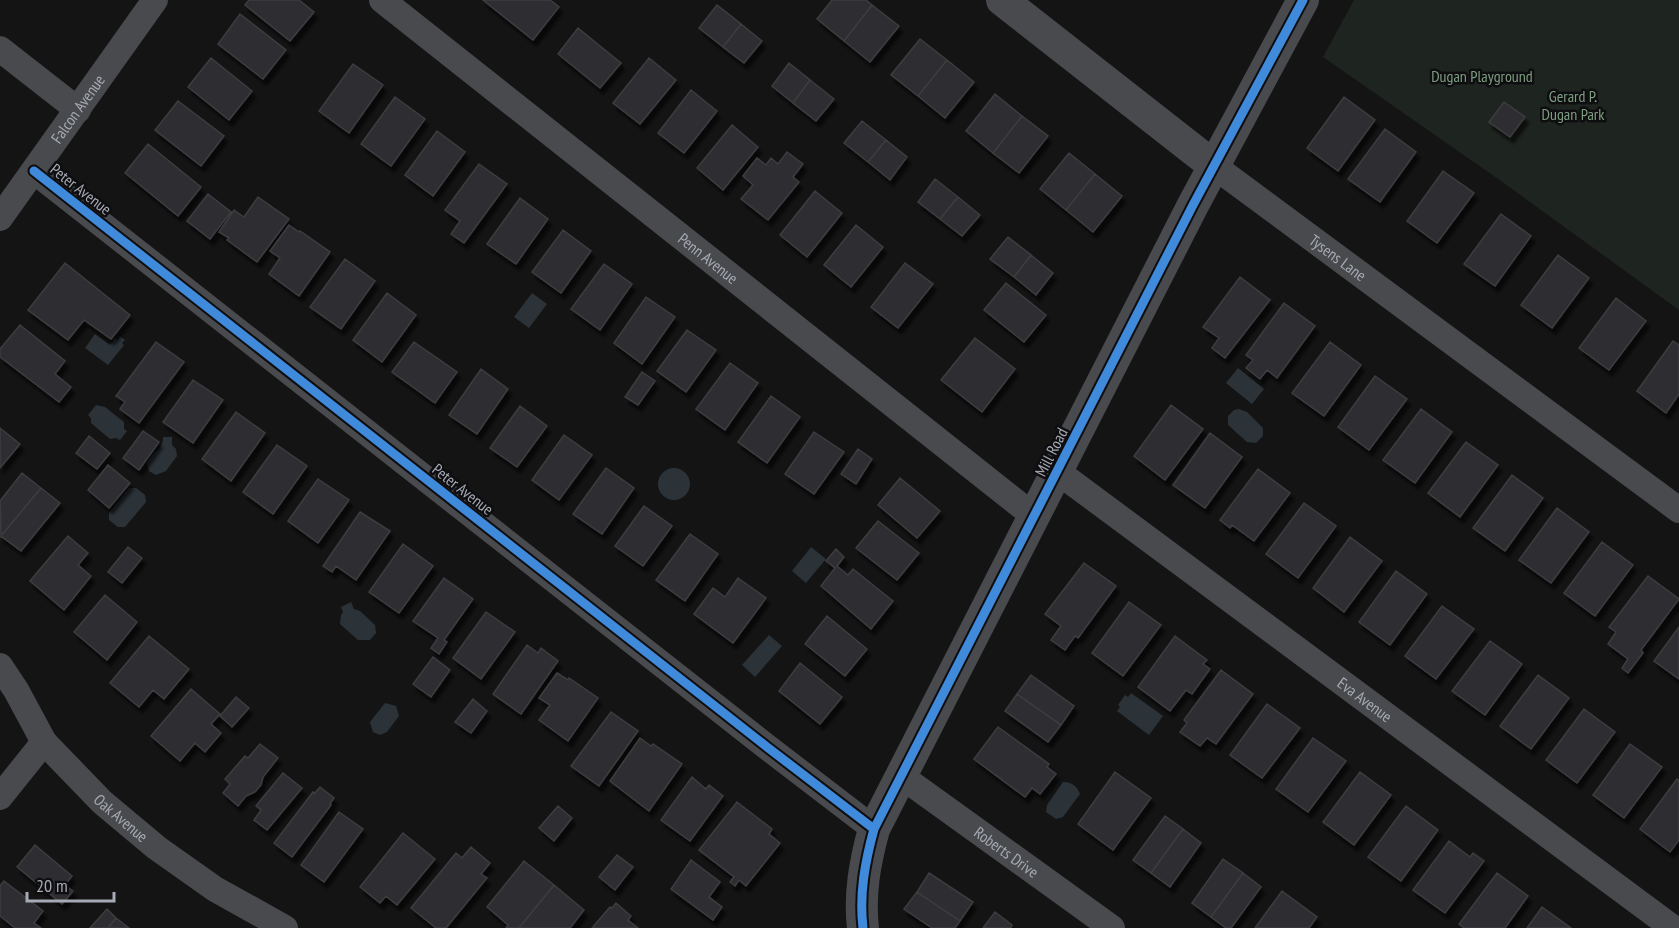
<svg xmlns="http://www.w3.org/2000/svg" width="1679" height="928" font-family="'PT Sans Narrow',sans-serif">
<defs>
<filter id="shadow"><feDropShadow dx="3.5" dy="6" stdDeviation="1.5" flood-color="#0009"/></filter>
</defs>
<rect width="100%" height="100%" fill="#141414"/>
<!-- green -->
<path fill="#1e241f" d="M1354 0H1679V310L1501 181 1323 57Z"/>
<!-- water -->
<path fill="#2b3339" d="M532 293 547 304 529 328 514 317Z
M95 334 110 345 115 338 118 340 120 336 125 340 122 343 124 345 108 365 85 348Z
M1238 368 1264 389 1252 404 1226 383Z
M96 405 105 407 124 422V429L127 431 120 440 116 438 110 439 91 423V418L88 415Z
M1239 409 1247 412 1263 428V436L1256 443 1247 442 1228 425V416L1234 410Z
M163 437H172V445L176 449 177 456 166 471 156 475 149 471 147 464C151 452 164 450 163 437Z
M658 484a16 16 0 1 1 32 0a16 16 0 1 1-32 0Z
M129 488H136L145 495 146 502 125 527H118L109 520V513Z
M811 547 826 559 806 583 792 571Z
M351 602 354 609 360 611 375 625 376 633 370 640H358L340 624 341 615 343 612 341 607Z
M769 635 782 646 755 677 742 665Z
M1131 693 1163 716 1149 735 1117 711 1120 707 1118 705 1125 695 1128 697Z
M385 703 396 706 399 716 387 732 380 735 373 732 370 722Z
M1063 782C1072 782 1077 786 1080 794L1063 817 1056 819 1046 812 1047 805Z"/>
<!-- building -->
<path fill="#2e2e30" stroke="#3d3d40" stroke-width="1.5" filter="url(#shadow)" d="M249 0H299L314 12 290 41 245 5Z
M483 0H550L559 7 533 40Z
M832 0H866L872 5 844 41 817 19Z
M717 5 741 24 723 47 699 28Z
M872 5 899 26 870 62 844 41Z
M240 14 286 50 263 79 218 44Z
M741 24 762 41 744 63 723 47Z
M578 28 621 63 600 88 558 54Z
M920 39 947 60 918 96 891 75Z
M211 58 252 91 229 120 188 87Z
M649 58 676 80 640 124 613 103Z
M947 60 974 82 945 118 918 96Z
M789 63 810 80 793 103 772 86Z
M353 64 383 85 349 133 319 111Z
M810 80 834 99 816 121 793 103Z
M691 90 717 111 684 153 658 133Z
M995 94 1022 116 993 153 966 131Z
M395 97 425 119 391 166 361 144Z
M1344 97 1375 120 1338 171 1307 148Z
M178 101 224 136 201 166 155 130Z
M1504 102 1525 117 1510 137 1489 122Z
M1022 116 1048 136 1019 173 993 153Z
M862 121 886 140 868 162 844 143Z
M732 125 758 147 723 190 697 168Z
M1385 129 1416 152 1380 202 1348 179Z
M437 131 465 152 433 196 405 175Z
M886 140 907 157 890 180 868 162Z
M148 144 201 187 178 216 125 173Z
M787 152 803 164 793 177 799 182 768 220 741 199 753 185 743 176 757 158 766 165 771 158 778 164Z
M1069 153 1095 174 1066 210 1040 189Z
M479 164 507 184 464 243 451 234 460 221 445 210Z
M1443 171 1474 193 1437 243 1407 221Z
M1095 174 1122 196 1093 232 1066 210Z
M935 179 958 197 940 219 918 202Z
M815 191 842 213 807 257 780 235Z
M208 194 231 212 210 239 187 221Z
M258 197 289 219 257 262 227 240 229 238 219 232 234 210 244 217Z
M958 197 980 215 962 236 940 219Z
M520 198 548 219 516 264 487 244Z
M1501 214 1531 236 1495 286 1464 264Z
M289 225 299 232 300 231 330 252 299 296 269 274 280 258 270 251Z
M856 225 883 247 851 287 824 265Z
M563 230 591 251 561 293 532 272Z
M1008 237 1031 255 1014 277 990 259Z
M1031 255 1053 273 1036 295 1014 277Z
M1558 255 1589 278 1552 328 1521 305Z
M345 259 375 281 341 329 310 307Z
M65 263 130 315 111 339 84 320 68 340 28 310Z
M905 263 933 284 898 328 871 307Z
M604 264 632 284 600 330 571 309Z
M1240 277 1270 300 1225 358 1212 348 1219 338 1203 327Z
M1006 283 1046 315 1024 342 984 310Z
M387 293 416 315 382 362 353 340Z
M646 297 675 317 642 364 614 343Z
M1616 298 1646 321 1609 370 1579 348Z
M1284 303 1315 326 1277 378 1267 370 1260 379 1246 368 1253 360 1246 355Z
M20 325 65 361 55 374 71 387 59 402 0 357V349Z
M687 330 716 350 686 392 657 371Z
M975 338 1015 369 982 412 941 380Z
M1673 341 1679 345V394L1666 413 1637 391Z
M156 342 184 362 139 423 120 409 125 402 116 396Z
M414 342 457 372 435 403 392 372Z
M1330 342 1361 365 1324 416 1292 393Z
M730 363 758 383 725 430 696 409Z
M481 369 508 389 477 434 449 415Z
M642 372 655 381 638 405 625 397Z
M1375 376 1407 399 1369 450 1338 427Z
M193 380 223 400 193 443 163 422Z
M771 396 800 417 767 463 738 442Z
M1171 405 1203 429 1165 480 1134 456Z
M520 406 547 426 517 467 490 448Z
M1421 409 1452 432 1415 483 1383 460Z
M236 412 265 433 231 481 202 459Z
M0 428 20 444 0 468Z
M143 431 159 442 139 470 123 458Z
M814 432 844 452 814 494 785 474Z
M1210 433 1242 457 1205 508 1173 485Z
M564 435 592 455 559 500 532 480Z
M89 436 110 453 97 469 76 453Z
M1466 442 1498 465 1460 517 1428 493Z
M277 445 307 466 273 514 243 492Z
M858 449 872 459 856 484 841 474Z
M108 465 130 483 109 508 88 490Z
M606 468 634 488 602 534 573 514Z
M1258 469 1290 493 1254 541 1232 525 1230 528 1220 520Z
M22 473 41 488 1 536 0 501Z
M1512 475 1543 498 1505 551 1473 528Z
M900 478 940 511 917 538 878 505Z
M318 479 349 500 318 543 288 521Z
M41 488 60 503 21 551 1 536Z
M1304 503 1336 526 1298 578 1266 554Z
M644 506 672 526 643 566 615 546Z
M1557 508 1589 532 1551 583 1519 560Z
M360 512 390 531 356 580 336 566 332 572 323 566Z
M878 521 919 553 897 580 856 548Z
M690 534 718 554 685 601 656 580Z
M68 536 88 553 78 565 91 576 64 610 30 581Z
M1350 537 1382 561 1344 612 1313 588Z
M1602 542 1633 565 1595 616 1564 593Z
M403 544 433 566 399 613 369 592Z
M128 547 142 558 122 583 108 572Z
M836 549 844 557 837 566 848 575 853 569 893 601 871 629 821 586 835 568 826 561Z
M1084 563 1116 586 1078 638 1075 636 1065 650 1051 640 1061 626 1045 614Z
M1396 571 1427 594 1390 645 1359 622Z
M1648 576 1679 599 1641 650 1643 653 1628 673 1622 668 1628 659 1608 644 1616 632 1609 627Z
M444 578 473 599 444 640 447 642 439 654 431 648 438 638 413 621Z
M738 578 766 598 733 643 694 614 713 588 725 597Z
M105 595 137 622 107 660 74 632Z
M1129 602 1161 625 1123 676 1092 653Z
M1442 606 1474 629 1436 679 1405 656Z
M486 612 515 632 481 679 453 658Z
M827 616 867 649 845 676 805 644Z
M1679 627V679L1654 661Z
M149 636 189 669 164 699 153 690 139 707 110 683Z
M1175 636 1207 660 1203 664 1210 669 1192 694 1186 690 1170 711 1138 687Z
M1490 641 1522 664 1485 715 1452 691Z
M527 645 538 653 541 648 558 661 521 714 493 694Z
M433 657 450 670 431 697 413 684Z
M800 663 842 697 820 724 779 691Z
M1221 670 1253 694 1216 744 1207 738 1200 746 1180 732 1187 723 1184 720Z
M557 673 568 680 569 678 598 698 568 741 539 720 550 705 539 698Z
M1031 675 1074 706 1061 725 1017 694Z
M1538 675 1569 698 1531 749 1500 726Z
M191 689 220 714 211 724 221 733 205 752 195 743 180 761 151 736Z
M1017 694 1061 725 1048 742 1005 711Z
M236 697 249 708 232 727 220 716Z
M473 699 487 711 471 733 455 722Z
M1267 704 1300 728 1262 778 1230 755Z
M1584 709 1615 732 1577 783 1546 760Z
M611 712 638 731 599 786 571 766Z
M998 727 1049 764 1047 767 1056 774 1040 794 1032 788 1025 797 974 759Z
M640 738 651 746 653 744 682 764 649 811 610 781Z
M1313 738 1346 761 1308 812 1276 789Z
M260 744 278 758 263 777 261 785 255 792 246 796 238 806 223 793 230 784 225 779 245 756 248 758Z
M1630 744 1662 767 1624 818 1593 795Z
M1115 772 1151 798 1113 850 1078 824Z
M1360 772 1391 795 1354 845 1323 822Z
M283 773 302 788 267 830 254 820 261 810 256 806Z
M692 777 706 789 709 785 723 796 690 841 661 820Z
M1677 779 1679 780V840L1670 852 1640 829Z
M320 787 334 798 330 804 331 805 292 857 274 843 313 792 315 793Z
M737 802 772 829 769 834 780 843 746 886 739 880 735 886 730 882 734 877 699 850Z
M558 806 572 818 554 841 539 828Z
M1406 806 1438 830 1401 881 1368 857Z
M339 812 363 829 324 882 301 865Z
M1165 816 1183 829 1151 873 1133 860Z
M1183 829 1201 843 1170 887 1151 873Z
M403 833 435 859 397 905 386 896 380 903 360 887Z
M1449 841 1470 857 1473 853 1484 861 1445 913 1413 890Z
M35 845 72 876 65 885 73 891 62 904 17 867Z
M471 847 490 863 481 874 487 878 446 928H436L411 908 456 853 462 858Z
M617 855 633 867 615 890 599 877Z
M1223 859 1243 873 1211 917 1192 903Z
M691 860 720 882 709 897 722 907 713 920 671 889Z
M524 861 554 885 519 928H506L508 925 487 907Z
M929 873 973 902 960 921 917 892Z
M1243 873 1261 887 1231 928H1226L1211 917Z
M1497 873 1528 896 1505 928H1464L1459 924Z
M4 881 43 911 34 923 41 928H15L0 916V886Z
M554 885 584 910 570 928H519Z
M1282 891 1317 917 1309 928H1255Z
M917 892 960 921 955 928H932L904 909Z
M616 903 631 916 628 920 638 928H592L610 907 612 908Z
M1542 907 1571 928H1527Z
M107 909 116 918 108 928H90Z
M995 912 1012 925 1011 928H983Z
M116 918 129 928H108Z"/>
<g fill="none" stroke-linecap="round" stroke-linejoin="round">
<!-- minor -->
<g stroke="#494a4d" stroke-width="26">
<path id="s1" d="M382 0 1035 517"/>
<path d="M0 49 78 110"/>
<path id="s2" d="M1214 166 1679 510"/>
<path d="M34 171 767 747 874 829"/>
<path id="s3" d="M0 218 155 0"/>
<path id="s4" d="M1058 472 1673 928"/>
<path id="s5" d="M0 666 16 690 44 742 102 802 157 848 215 889 285 928"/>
<path id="s6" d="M901 776 1112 928"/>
<path d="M0 797 44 742"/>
</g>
<!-- tertiary -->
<path stroke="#494a4d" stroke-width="32" d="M1002 0 1214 166
M863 928C859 894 865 862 874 829L1193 205 1303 0"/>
<defs>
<path id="cycleway" d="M34 171 767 747 874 829
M863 928C859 894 865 862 874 829L1193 205 1303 0"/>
</defs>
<!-- cycleway casing -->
<use href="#cycleway" stroke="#0e0e10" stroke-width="13"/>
<!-- cycleway -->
<use href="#cycleway" stroke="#408adc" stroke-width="9"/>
</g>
<g text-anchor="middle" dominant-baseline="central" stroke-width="5" stroke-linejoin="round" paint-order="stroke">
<!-- park labels -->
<g font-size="16" fill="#7e9e81" stroke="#0e0e10">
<text x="1482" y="76">Dugan Playground</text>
<text x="1573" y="96">Gerard P.<tspan x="1573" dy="18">Dugan Park</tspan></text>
</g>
<!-- street labels -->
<g font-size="16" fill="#a6aab4" stroke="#0e0e10">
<text stroke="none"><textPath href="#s3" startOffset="134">Falcon Avenue</textPath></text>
<text transform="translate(81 189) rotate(38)">Peter Avenue</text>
<text stroke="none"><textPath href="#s2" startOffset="154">Tysens Lane</textPath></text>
<text stroke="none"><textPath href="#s1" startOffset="416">Penn Avenue</textPath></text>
<text transform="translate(1051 452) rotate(-63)">Mill Road</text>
<text transform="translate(463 489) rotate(38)">Peter Avenue</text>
<text stroke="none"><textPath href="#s4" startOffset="382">Eva Avenue</textPath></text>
<text stroke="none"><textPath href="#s5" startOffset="196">Oak Avenue</textPath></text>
<text stroke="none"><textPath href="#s6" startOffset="130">Roberts Drive</textPath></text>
</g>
</g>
<!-- scale -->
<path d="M27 892v9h87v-9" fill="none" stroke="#a6aab4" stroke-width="3"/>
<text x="36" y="892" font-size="18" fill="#a6aab4" stroke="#0e0e10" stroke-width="4.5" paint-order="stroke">20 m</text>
</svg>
